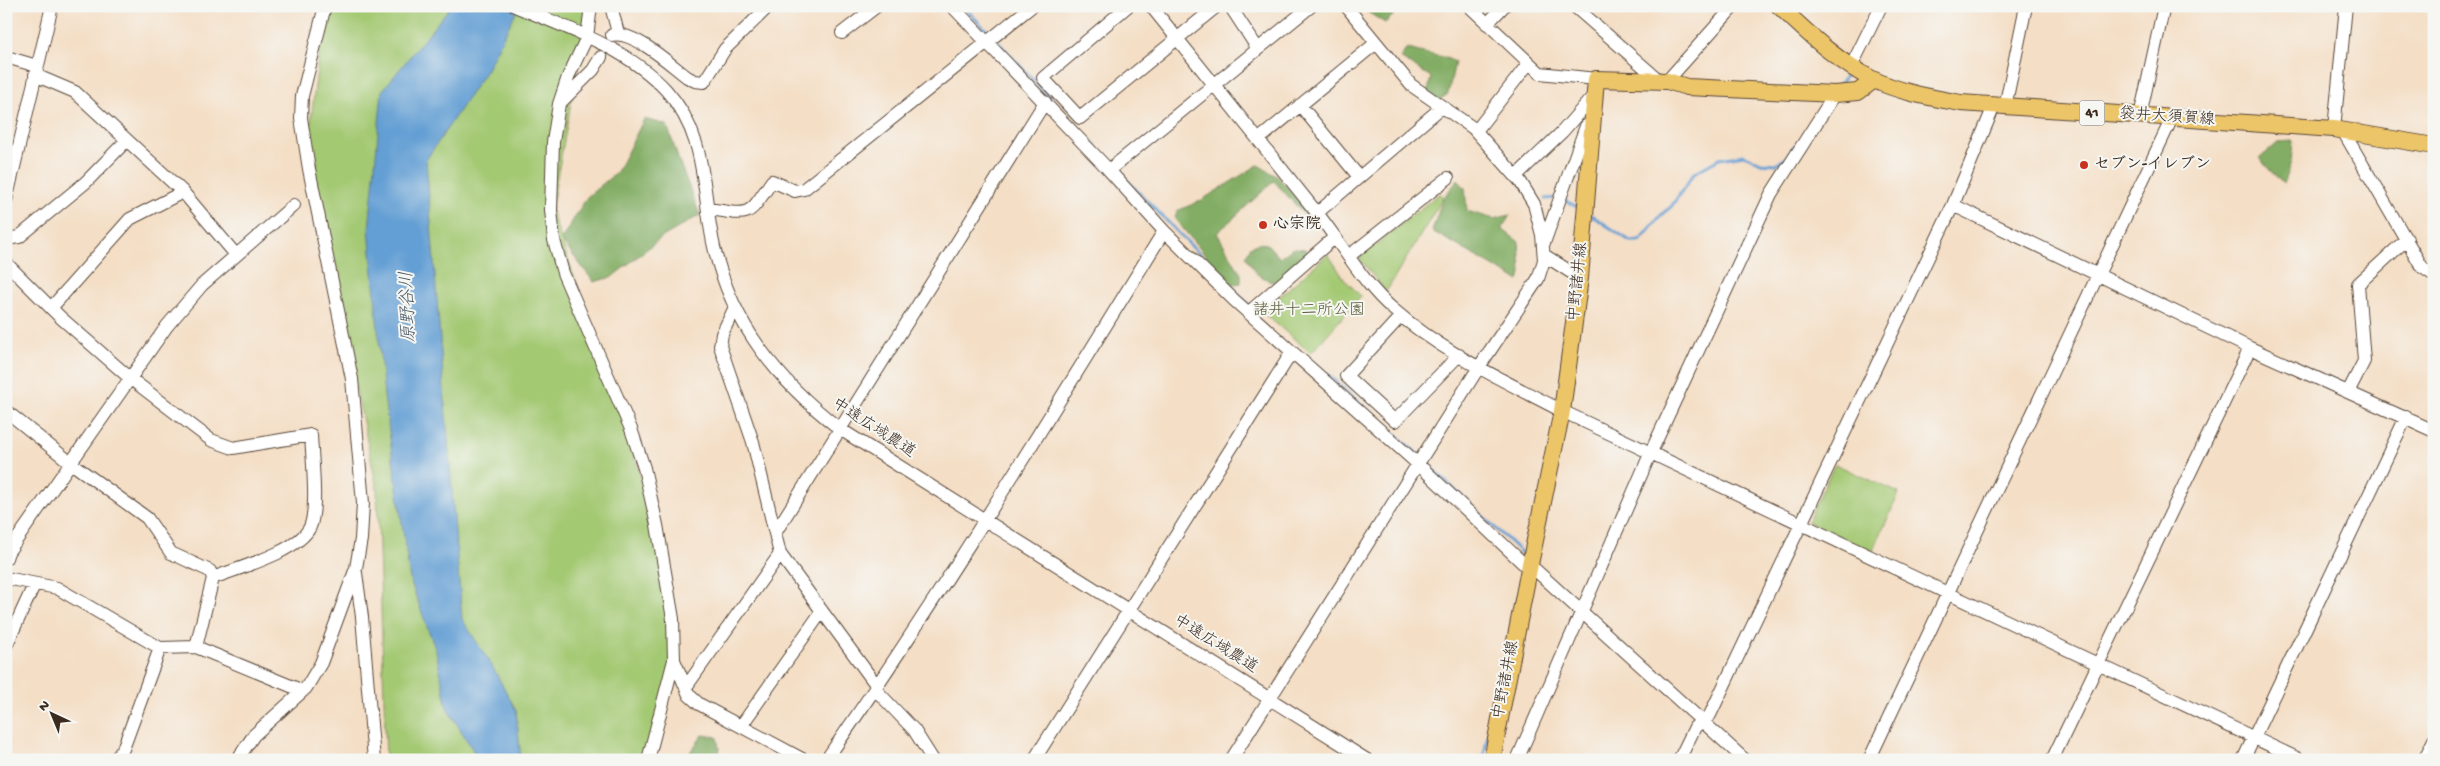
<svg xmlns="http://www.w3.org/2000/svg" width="2440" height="766" font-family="'Gochi Hand','Klee One',sans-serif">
<rect width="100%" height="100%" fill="#f6f6f2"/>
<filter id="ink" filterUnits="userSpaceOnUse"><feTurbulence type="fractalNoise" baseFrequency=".02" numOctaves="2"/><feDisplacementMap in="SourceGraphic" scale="10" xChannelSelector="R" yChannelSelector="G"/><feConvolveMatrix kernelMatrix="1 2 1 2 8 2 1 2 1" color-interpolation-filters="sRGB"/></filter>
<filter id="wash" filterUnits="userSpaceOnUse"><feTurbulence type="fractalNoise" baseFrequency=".0096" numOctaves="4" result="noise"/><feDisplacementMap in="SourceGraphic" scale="20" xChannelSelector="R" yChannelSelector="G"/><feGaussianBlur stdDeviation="1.12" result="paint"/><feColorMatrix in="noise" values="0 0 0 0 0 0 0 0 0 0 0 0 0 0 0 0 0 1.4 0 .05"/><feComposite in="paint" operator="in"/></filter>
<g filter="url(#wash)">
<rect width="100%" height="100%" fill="#f4dec5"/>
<!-- green -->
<path fill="#a4c973" stroke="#707a48" d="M329 6H589L551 210 614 391 659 537 672 667 645 760H386L377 488 307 156 322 25Z
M1440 193 1443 198 1386 292 1359 258Z
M1328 254 1344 279 1361 296 1311 353 1262 312Z
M1835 464 1899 493 1873 551 1807 522Z"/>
<!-- forest -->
<path fill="#83ad65" stroke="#5f6c42" d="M1358 6H1403L1385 23Z
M1407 48C1423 55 1440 54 1455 62L1448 94 1436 102 1427 96 1431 77 1400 58Z
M644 119 667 125 679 161 700 215 661 238 612 277 594 282 561 240 587 197 617 172Z
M2293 141 2291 162 2283 184 2265 165 2260 158 2279 142Z
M1258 165 1278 177 1316 220 1312 223 1274 181 1217 233 1241 274V283L1230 285 1175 219 1177 211 1200 201Z
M1458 180 1465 188 1467 211 1494 219 1510 215 1502 229 1519 242 1521 273 1519 281 1432 231 1443 198Z
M1259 243 1267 244 1280 258 1293 248 1305 249 1312 257 1274 283 1257 274 1246 257 1250 247Z
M703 735 717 737 721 760H684Z"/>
<!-- water -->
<path fill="#649fd4" stroke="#506479" d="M451 6H519L487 69 426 160 462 619 492 666 516 710 521 760H479L447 708 436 651 410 580 384 396 369 229 382 91Z"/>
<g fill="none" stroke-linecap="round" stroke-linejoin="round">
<!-- stream -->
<path stroke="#649fd4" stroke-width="3" d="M963 6 990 34
M2428 6 2434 20
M995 39 1110 162
M1836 88 1849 72
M1116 169 1251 307
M1545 199 1557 198
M1562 199 1581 209
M1591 215 1630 241H1640L1663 213 1671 207 1694 173 1719 159 1744 155 1761 163 1776 164 1785 159 1794 146
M1318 366 1420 456
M1424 461 1525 556
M1483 760 1500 675"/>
</g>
</g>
<g filter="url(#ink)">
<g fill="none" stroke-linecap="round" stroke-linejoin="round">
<defs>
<path id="minor" d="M515 6C567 28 626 47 666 90 709 138 701 190 714 247 732 325 778 381 840 429L1367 760
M591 6 587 37 568 77 559 104 553 142 551 210 554 240 563 273 631 429 644 468 657 525 673 619 674 660 648 760
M611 6 618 33
M952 6 1106 167 1164 231 1234 300 1419 465 1529 569
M1128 6 1043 78 1080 118 1217 6
M1151 6C1207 75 1262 144 1317 213 1342 244 1363 284 1394 310 1443 353 1505 381 1562 411L2301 760
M1230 6 1258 49
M1469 6 1540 73 1596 79
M1574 6 1660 81
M1487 24 1504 6
M842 33 877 6
M612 35C633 30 670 64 687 77L695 81 704 82 725 49 769 6
M6 57 37 66
M1851 67 1881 6
M35 75 75 92 183 192 236 255
M1667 81 1734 6
M561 102 593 70 601 57
M1300 105 1359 177
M2005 107 2026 6
M2140 116 2164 6
M2334 129 2346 6
M1476 131 1528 64
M2343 131 2422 267 2434 275
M1258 140 1376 43
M1109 170 1311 6
M1516 176 1562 132 1595 94
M6 201 52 6
M1953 205 2250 348 2434 431
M709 209C753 216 747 217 772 181L795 191 804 189 1032 6
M1317 213 1442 107
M6 239 19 237 86 182 127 140
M1544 243 1586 126 1593 123
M1544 255 1580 278
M1349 256 1448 178
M6 263 60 317 131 379 211 440 233 448 311 435C312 457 318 509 310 527 298 552 238 568 213 578
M735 307 722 334 720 346 753 442 780 554 877 686
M51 308 130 219 183 192
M1248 313 1335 237
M1401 316 1346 376 1395 421 1459 355
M2348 392 2364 361 2358 284 2407 239
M6 411 71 463 147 518 171 553 210 571 213 578 196 647
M775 533 1045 102
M6 558 8 552 167 326 202 285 294 205
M1530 565 1745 760
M356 573 362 617 374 760
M6 578 57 588 160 648 196 647 303 691
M6 646 34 585
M674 660 689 695 699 704 804 760
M686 687 780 554
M875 689 914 730 933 760
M741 726 822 611
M115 760 123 749 160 648
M237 760 254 735 306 688 321 663 356 568 361 539 363 503 352 379 309 169 301 118 302 96 325 6
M826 760C946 588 1054 409 1164 231
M1034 760 1292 352
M1231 760 1479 367 1538 279 1544 260 1542 235 1534 204 1520 181 1473 128 1411 85 1346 6
M1517 760 1651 452 1771 194 1835 94
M1679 760 1695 727 1710 715 1953 205 1994 106
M1869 760 2172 118
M2052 760 2250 348
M2243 760 2406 417
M2424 760 2434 740"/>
<path id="major" d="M1779 6C1808 33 1836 61 1872 79 1899 92 1932 98 1961 103L2334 129 2434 146
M1492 760 1529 569 1562 411 1580 278 1596 79 1667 81 1687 87 1835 94 1858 92 1874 80"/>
</defs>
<!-- minor casing -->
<use href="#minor" stroke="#574537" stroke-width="14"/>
<!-- major casing -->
<use href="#major" stroke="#574537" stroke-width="18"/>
<!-- minor -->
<use href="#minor" stroke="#fff" stroke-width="12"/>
<!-- major -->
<use href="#major" stroke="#edc569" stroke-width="16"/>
</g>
</g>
<!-- markers -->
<g fill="#c8321e" stroke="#f6f6f2" stroke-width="2">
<circle cx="2084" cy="165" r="5"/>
<circle cx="1263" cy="225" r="5"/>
</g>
<g text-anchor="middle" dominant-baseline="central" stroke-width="4" stroke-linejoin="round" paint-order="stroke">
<!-- shield labels -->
<rect fill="#f6f6f2" stroke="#73675e" stroke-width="1" x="2079.5" y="100.5" width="25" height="25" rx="4"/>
<g font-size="15" font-weight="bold" fill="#3b2a1e">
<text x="2092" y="113">41</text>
</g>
<!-- street labels -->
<g font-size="16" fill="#3b2a1e" stroke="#f6f6f2">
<text transform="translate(2167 118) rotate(4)">袋井大須賀線</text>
<text transform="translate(1579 282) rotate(-84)">中野諸井線</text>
<text transform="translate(873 429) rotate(33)">中遠広域農道</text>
<text transform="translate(1215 645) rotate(32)">中遠広域農道</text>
<text transform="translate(1507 680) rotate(-79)">中野諸井線</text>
</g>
<!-- poi labels -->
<g font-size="16" font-weight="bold" fill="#3b2a1e" stroke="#f6f6f2" text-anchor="start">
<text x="2094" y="165">セブン-イレブン</text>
<text x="1273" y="225">心宗院</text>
</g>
<!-- park labels -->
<g font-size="16" fill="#5a5a38" stroke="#f6f6f2">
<text x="1309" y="311">諸井十二所公園</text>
</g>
<!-- water labels -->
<g font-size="18" font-style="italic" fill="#4b5967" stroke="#f6f6f2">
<text transform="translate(409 307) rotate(-92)">原野谷川</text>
</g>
</g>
<!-- margin -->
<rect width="2440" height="766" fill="none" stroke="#f6f6f2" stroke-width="25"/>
<!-- north arrow -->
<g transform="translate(52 714) rotate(316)" stroke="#f6f6f2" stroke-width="4" paint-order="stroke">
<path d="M0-4L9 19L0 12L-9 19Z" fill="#3b2a1e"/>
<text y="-8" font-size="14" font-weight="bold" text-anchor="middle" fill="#3b2a1e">N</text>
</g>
</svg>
